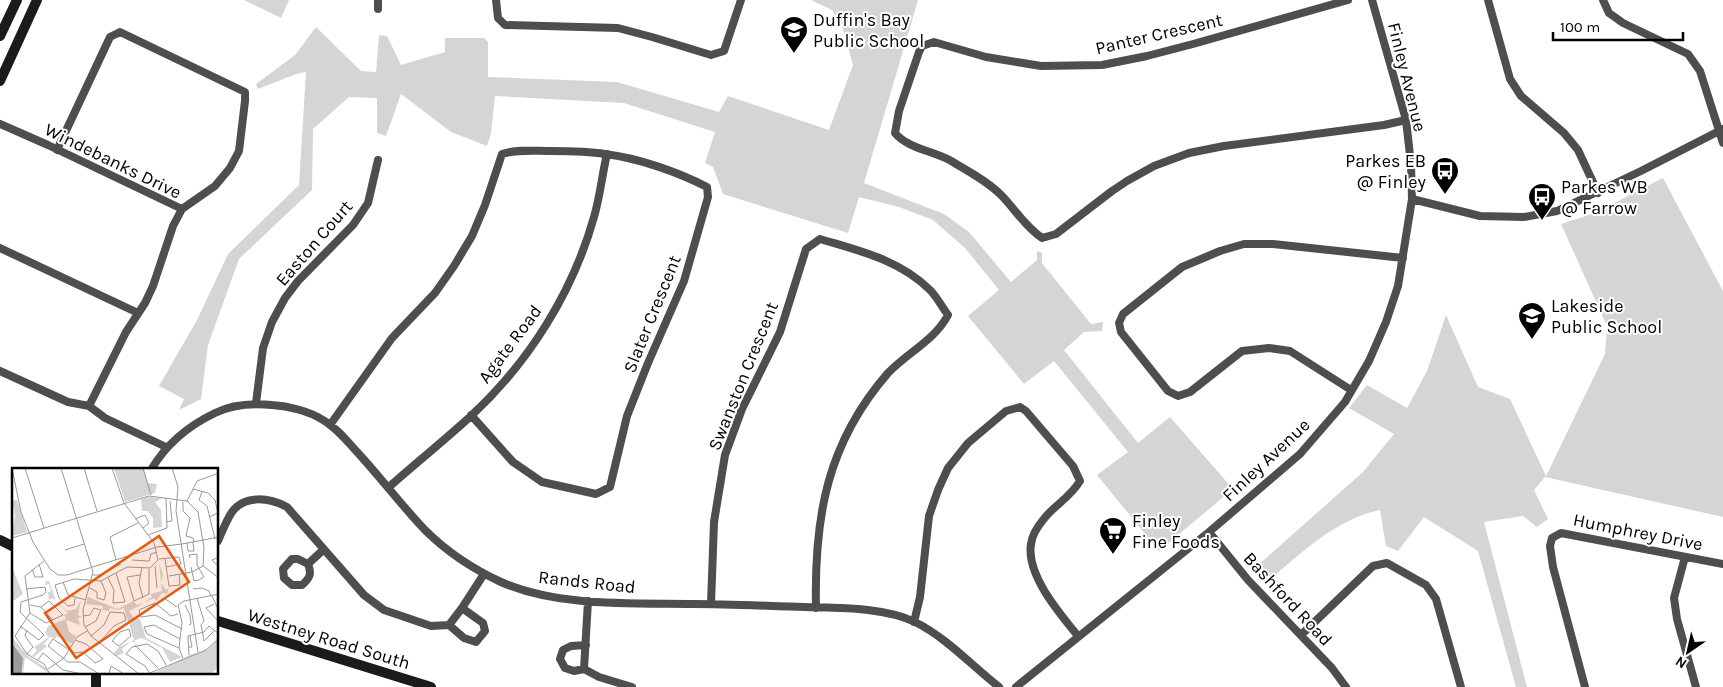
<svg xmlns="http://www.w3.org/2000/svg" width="1723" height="687" font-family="Karla,sans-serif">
<rect width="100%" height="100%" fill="#fff"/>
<!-- green -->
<path fill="#d5d5d5" d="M244 0H289L281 18Z
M811 0H918L864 183 944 214 969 232 1011 282 1037 260V251L1042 253V263L1091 324 1103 322 1102 331 1084 332 1064 350 1138 443 1170 417 1233 489 1159 551 1097 475 1128 452 1054 361 1024 384 968 316 999 290 965 248 933 220 899 207 859 197 848 233 723 194 713 167 705 163 715 132 624 103 495 96 491 134 487 146 451 132 401 94 386 136 377 133V98L349 97 313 129 312 190 239 259 208 345 201 399 179 410 184 399 159 386 197 320 228 254 299 185 306 72 296 74 258 89 256 84 295 55 316 27 361 71 376 72 379 35 387 36 401 65 445 52V38H484L488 42V77L617 82 719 112 728 96 829 130 853 65 842 26 832 10Z
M1663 178 1723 291V517L1545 477 1534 490 1548 519 1537 527 1523 516 1484 522 1527 687H1516L1478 551 1424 517 1398 551 1386 546 1380 510C1334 520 1303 552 1268 581L1256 567 1363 472 1394 434 1349 408 1367 385 1407 408 1427 371 1446 315 1478 387 1510 399 1546 476 1605 354 1607 326 1561 224 1595 213Z"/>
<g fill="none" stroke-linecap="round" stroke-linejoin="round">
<!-- street -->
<path stroke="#4e4e4e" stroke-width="8" d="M378 0V9
M496 0 498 18 505 25 618 28 652 37 711 55 724 51 741 0
M1348 0 1193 44 1147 56 1102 65 1041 66 986 57 934 42 922 46 919 52 899 111 895 133C908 149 935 151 953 162 969 172 989 182 1003 197 1016 211 1026 227 1042 238L1056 234 1112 191 1127 181 1154 166 1189 153 1224 146 1384 125 1406 120
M1488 0 1510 79 1521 96 1564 133 1578 150 1598 193
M1603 0 1609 13 1623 23 1688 54 1700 71 1723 143
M0 124 48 145 182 209
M57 150 110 37 120 32 245 92V101L239 151 230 168 215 186 182 209 173 226 153 286 145 303 126 332 89 406
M1412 199 1480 216 1524 217 1557 211 1641 171 1723 129
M0 248 138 313
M0 371 68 402 89 406 105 418 166 447
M1351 390 1290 351 1269 348 1242 351 1190 392 1178 396 1168 391 1121 332 1119 323 1123 314 1182 267 1220 251 1244 244H1273L1403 258
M256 403 263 348 272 322 285 298 298 281 353 225 368 203 378 160
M330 425 392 338 435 293 454 266 472 236 485 205 502 154C518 149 535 151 551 151 569 151 587 151 605 154 638 158 678 172 707 187L708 197 684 281 648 363 627 416 610 487 596 494 542 482 513 462 471 415
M151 470C166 444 188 426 215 413 233 404 252 403 272 405 288 406 309 411 323 420 337 428 347 441 358 453 381 478 402 506 425 530 447 552 473 569 501 582 558 607 631 603 693 604 730 604 767 606 805 607 838 608 884 607 915 622 947 638 971 665 999 687
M389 487C416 463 446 439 472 415 529 362 573 292 594 217 600 197 602 175 607 154
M1209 532 1248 580 1332 668 1346 687
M218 541C222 532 226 521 232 512 245 494 270 498 287 507L364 595 384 610 431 626 449 625 464 638 476 642 485 631 483 623 462 608
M1685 557 1674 598 1677 619 1696 687
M308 564C312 574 310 578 302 585H292L284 578 283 569 292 559H298L308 564 323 550
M711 604 714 522 725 455 742 409 780 332 806 249 820 239C860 251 900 260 930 290 937 297 942 307 948 315 935 340 907 353 888 373 827 443 814 517 816 608
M914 622 920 597 929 516 938 490 948 468 968 443 1006 411 1020 407 1026 411 1073 466 1080 481C1069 499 1054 505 1043 520 1038 526 1032 536 1031 544 1026 575 1060 614 1078 636
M449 625 462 608 484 574
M1301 635 1373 566 1387 563 1426 585 1436 599 1461 687
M586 645 571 646 563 650 560 659 565 668 574 671 584 669 599 677 632 687
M584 669 588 601
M1016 687 1209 532 1300 454 1345 402 1369 361 1386 322 1398 286 1412 199 1411 164 1406 120 1372 0
M1585 687 1553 567 1550 546 1552 538 1561 533 1723 564"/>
<!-- secondary -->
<path stroke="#1b1b1b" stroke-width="10" d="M0 36 17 0
M0 81 37 0
M0 540 14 547
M218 621 431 687
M96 687V673"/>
</g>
<!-- icons -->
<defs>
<symbol id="school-pin" viewBox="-11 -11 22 30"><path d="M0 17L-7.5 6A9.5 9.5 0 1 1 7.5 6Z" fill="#000" stroke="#fff"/><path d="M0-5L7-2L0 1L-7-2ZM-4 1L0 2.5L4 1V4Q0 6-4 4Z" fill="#fff"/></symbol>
<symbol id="bus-pin" viewBox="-11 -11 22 30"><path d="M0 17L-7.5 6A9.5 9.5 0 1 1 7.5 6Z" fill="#000" stroke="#fff"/><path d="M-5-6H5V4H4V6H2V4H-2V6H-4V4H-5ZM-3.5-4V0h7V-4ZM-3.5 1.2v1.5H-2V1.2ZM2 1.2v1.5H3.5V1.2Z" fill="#fff"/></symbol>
<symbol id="supermarket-pin" viewBox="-11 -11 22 30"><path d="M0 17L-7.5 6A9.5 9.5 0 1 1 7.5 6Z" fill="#000" stroke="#fff"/><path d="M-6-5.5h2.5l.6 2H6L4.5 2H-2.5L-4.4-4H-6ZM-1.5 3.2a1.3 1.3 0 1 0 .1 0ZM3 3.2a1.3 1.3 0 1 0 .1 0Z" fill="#fff"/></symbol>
</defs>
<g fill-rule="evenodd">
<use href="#school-pin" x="778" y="14" width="32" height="43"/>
<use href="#bus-pin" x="1429" y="155" width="32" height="43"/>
<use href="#bus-pin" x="1526" y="181" width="32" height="43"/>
<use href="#school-pin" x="1516" y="300" width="32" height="43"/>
<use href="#supermarket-pin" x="1097" y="515" width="32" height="43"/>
</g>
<g text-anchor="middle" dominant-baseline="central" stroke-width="4" stroke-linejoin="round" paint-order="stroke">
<!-- poi labels -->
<g font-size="18" fill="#000" stroke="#fff" text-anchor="start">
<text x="813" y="20">Duffin's Bay<tspan x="813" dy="21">Public School</tspan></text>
<text x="1426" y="161" text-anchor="end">Parkes EB<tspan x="1426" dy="21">@ Finley</tspan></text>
<text x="1561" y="187">Parkes WB<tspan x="1561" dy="21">@ Farrow</tspan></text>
<text x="1551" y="306">Lakeside<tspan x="1551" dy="21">Public School</tspan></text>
<text x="1132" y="521">Finley<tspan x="1132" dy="21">Fine Foods</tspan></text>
</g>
<!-- street labels -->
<g font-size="18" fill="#000" stroke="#fff">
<text transform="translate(1159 34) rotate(-13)">Panter Crescent</text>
<text transform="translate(1407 77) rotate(76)">Finley Avenue</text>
<text transform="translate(113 161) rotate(26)">Windebanks Drive</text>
<text transform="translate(314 243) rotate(-49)">Easton Court</text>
<text transform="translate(652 314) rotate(-68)">Slater Crescent</text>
<text transform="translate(510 344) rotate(-53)">Agate Road</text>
<text transform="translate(743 376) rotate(-68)">Swanston Crescent</text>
<text transform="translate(1266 460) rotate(-43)">Finley Avenue</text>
<text transform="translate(1638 532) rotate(11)">Humphrey Drive</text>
<text transform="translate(587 582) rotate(6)">Rands Road</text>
<text transform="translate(1288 599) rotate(47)">Bashford Road</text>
<text transform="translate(329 639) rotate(17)">Westney Road South</text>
</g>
</g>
<!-- overview -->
<g transform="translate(12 468)">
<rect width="206" height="206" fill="#fff"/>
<path d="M102 0H131L136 15 145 16 143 25 113 34ZM136 29 150 30 143 34 149 42 150 59 141 60V50L136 43H130L129 31ZM5 32 15 64 0 68 3 47 0 33ZM147 95 151 107 149 115 154 122 157 119 155 126 150 125 144 133 142 130 117 143 121 149 128 151 134 170 170 189 158 194 150 180 130 170 123 172V176L121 173 117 175 110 181 112 185 104 188 101 186 107 179 122 172 112 140 106 142 98 140 97 143 90 142 91 138 74 136 76 129 106 141 121 133 125 137 132 135 140 129 139 126 150 123ZM0 99 11 126 1 133 0 142ZM34 113H37L44 133 55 143 64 141 69 132 66 147 70 149 66 150 68 157 54 152 57 164 64 168 60 176 45 168 43 171 38 169 32 176 35 178 22 189 20 188 25 182 22 179 37 169 33 165 36 158 54 151 52 147 56 145 41 130 37 132 36 124 39 123 37 116 33 117ZM0 169 16 188 34 200 38 206 13 189 11 206V189L0 175ZM206 171V199L199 206H140L178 187 195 182Z" fill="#d5d5d5"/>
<path d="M0 175 11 190 10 206 0 205Z" fill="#9c9c9c"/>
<path fill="none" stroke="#999" stroke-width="1" d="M0 0 9 44 21 74 38 101 46 107H55L145 79 170 76M13 0 32 60M49 0 81 104 71 142 72 157 79 168 127 206M72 0 85 43M131 0 139 27M160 0 166 19 164 43 186 184M181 21 196 25 203 32 206 45 197 49M190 24 187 32 195 38 203 71M154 30 155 60M175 33 186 44 192 80 191 98 207 110M171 34V43L178 50 174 68 181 70 182 74M123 51 133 47 137 55 131 60M154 54 160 53 158 33M136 67 155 60M0 70 137 28 175 33 185 13 207 5M175 75 176 83H182L181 74M170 76 207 69M53 82 72 76M207 89 200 92 207 99M178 90 177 87 185 86V97L192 109 187 112M147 91 167 89 169 96 154 99M153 91 157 118 168 117 167 106M104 92 98 69 126 55M120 92 137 93 139 86 145 84M32 93 13 108 18 145 3 168 15 186 32 196 38 206M143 98 145 120M130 99 127 115 131 130M179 99 182 113 187 112M20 101 23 109H31L27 96M81 107H88L109 96M128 107 115 109 122 133 137 126V101M157 108 180 104 191 98M96 110 102 122 101 135 113 134 104 105M51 114 56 127 74 132M78 120 85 124V130L92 132 94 125 89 113M181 121 190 120 197 123 199 128M200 128 207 143M63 130 62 137 56 138 47 130 43 117 62 111 89 113 115 99 138 100 146 92 142 75 112 35 100 0M152 130 165 139M185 130 192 153 189 157 192 173 202 163M202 136 194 140 207 154M18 137 29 139 41 152M173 137 178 147 179 156 177 157M18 145 34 155 51 147 37 133 29 139M166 146 159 148 143 135 127 142 129 149 143 147 170 161M71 148 78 147 82 140 89 142 84 153 73 159M8 158 27 172 32 167 8 144 9 134 31 127 34 124 33 119 14 121M117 161 119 168 107 178 100 173 108 164ZM79 168 92 157 98 144 112 145 114 152 102 158 87 175M63 172 74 176 91 191 83 195 71 184 62 185 41 171 36 178 56 194H68L87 206M123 177 146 200M176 179H180L178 168M167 180 135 166 132 159 142 157 168 171M15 186 21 179 13 168 15 162M177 187 176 168 192 164 197 158 207 166M171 190 167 180 170 154 166 137 172 133 207 126M26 192 31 185 51 202 70 206M36 201 52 190 65 169 75 163M138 205 194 182 207 170M97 206 99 198 112 206M138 206 133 198 114 186 120 179 135 176 146 183 154 197"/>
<path fill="#e8590c" fill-opacity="0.15" stroke="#e8590c" stroke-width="2.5" d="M147 68 177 114 64 190 33 145Z"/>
<rect width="206" height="206" fill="none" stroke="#000" stroke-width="2.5"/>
</g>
<!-- north arrow -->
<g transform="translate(1688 652) rotate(214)" stroke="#ffffff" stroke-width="4" paint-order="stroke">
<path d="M0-4L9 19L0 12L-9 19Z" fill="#000000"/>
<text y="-8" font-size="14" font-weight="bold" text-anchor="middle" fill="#000000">N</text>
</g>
<!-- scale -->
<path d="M1553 32v8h130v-8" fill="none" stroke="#000000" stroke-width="2.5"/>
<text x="1560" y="32" font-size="15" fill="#000000" stroke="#ffffff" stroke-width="4" paint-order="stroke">100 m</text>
</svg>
